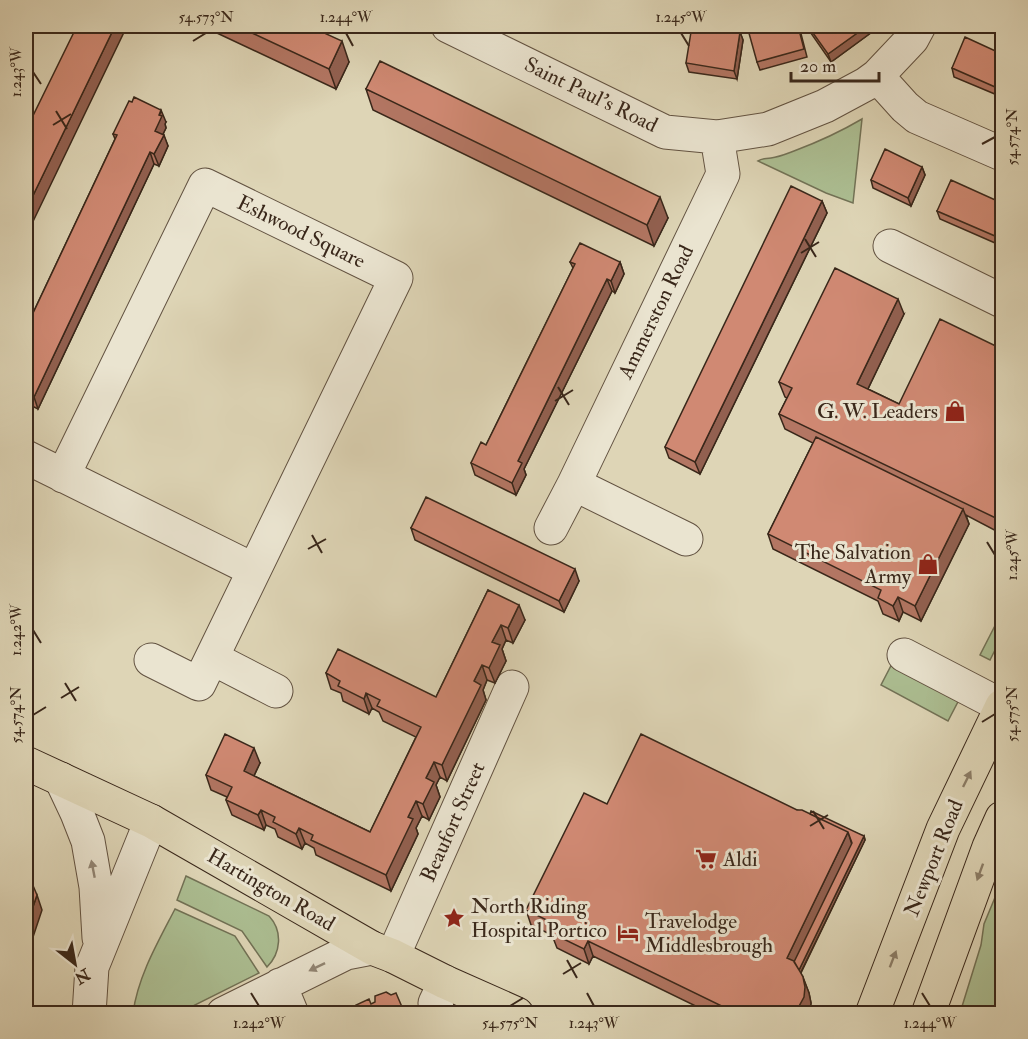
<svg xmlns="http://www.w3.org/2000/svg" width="1028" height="1039" font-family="'IM FELL Double Pica',serif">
<rect width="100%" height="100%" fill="#ded5b6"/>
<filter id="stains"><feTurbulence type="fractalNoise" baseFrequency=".00333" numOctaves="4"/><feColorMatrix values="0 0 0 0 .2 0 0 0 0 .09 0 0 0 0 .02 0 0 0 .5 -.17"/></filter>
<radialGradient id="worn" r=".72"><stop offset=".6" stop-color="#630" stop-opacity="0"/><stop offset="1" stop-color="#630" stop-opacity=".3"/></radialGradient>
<!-- green -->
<path fill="#acbe92" stroke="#727256" stroke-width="1.5" d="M862 119 853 203 826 193 758 161C763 158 765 159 771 158 779 157 786 154 794 151 818 142 840 132 862 119Z
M1002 612V636L990 660 980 655Z
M895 658 962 694 948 721 881 685Z
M186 876 269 916C283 931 281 953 267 967L242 931 177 900Z
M1002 885V1013H960L981 945 984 924 996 895Z
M175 909 235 936 259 973 179 1013H133C138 976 158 942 175 909Z"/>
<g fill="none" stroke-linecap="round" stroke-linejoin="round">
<defs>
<path id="minor" d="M448 26 665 132 717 137 768 129 825 106 866 84 877 76 912 39 919 26
M877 76 905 107 917 117 1002 154
M890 246 1002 301
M26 457 254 570
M63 476 205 185 396 278 199 684 151 660
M574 484 686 539
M551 528 574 484 723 174 717 137
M904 655 1002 706
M212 658 276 691
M61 779 77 813 88 841 96 887 99 938
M393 956 512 687
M280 985 292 1014
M89 1014 92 967 151 821
M223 1014 346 953 372 948
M439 1014 435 1003 445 982"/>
<path id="major" d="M26 763 151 821 372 948 393 956 445 982 517 1014
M872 1014 943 829 1002 706
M928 1014 989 847 1002 818"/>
</defs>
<!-- minor casing -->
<use href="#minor" stroke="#625241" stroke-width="35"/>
<!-- major casing -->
<use href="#major" stroke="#39271a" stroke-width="35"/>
<!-- minor -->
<use href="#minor" stroke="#eae4d0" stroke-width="33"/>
<!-- major -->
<use href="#major" stroke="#ded5b6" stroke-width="33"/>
</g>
<!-- wall -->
<path fill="#b37663" stroke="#39271a" stroke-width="1.5" d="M202 26H309L349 62 336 89Z
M799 26 807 57 760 70 757 62Z
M807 26H870L872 32 831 62 808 29Z
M740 32 743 40 737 79 689 72 686 63Z
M1002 54V97L954 77 952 68Z
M366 89 668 218 654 246 373 110Z
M166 122 165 124 166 128 163 134 168 146 159 166 154 164 38 409 26 403V328L115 139 113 134Z
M922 167 925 175 911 206 873 188 871 180Z
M822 201 827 213 700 474 669 458 665 447Z
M1002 203V246L940 219 937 211Z
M570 262H620L624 274 615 293 612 291 524 469 526 475 516 495 475 475 471 463 486 445 573 268Z
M904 314 868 389 899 404 1002 349V534L966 515 969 524 921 621 903 612 899 621 883 614 878 601 773 549 768 534 813 443 785 429 779 414 787 398 785 397 779 382Z
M411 528 579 581 564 612 415 540Z
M488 590 525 620 513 643 506 640 502 649 506 661 495 683 487 680 483 690 486 700 447 781 440 777 436 785 440 797 429 820 422 816 416 828 418 834 391 891 316 855 314 848 305 843 302 849 278 837 275 829 266 825 264 830 232 815 226 800 227 797 211 790 206 775 260 763 254 776 370 832 416 737 383 721 379 712 372 708 369 714 343 701 341 693 331 689 326 673 436 697Z
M607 804 797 810 864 836 865 840 801 973 809 993 811 1003 809 1014H712L593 956 589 964 557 948 552 935 531 925 526 910Z"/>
<!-- shaded-wall -->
<path fill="#926050" stroke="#39271a" stroke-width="1.5" d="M115 26H127L26 236V210Z
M867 26H870L872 32 831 62 828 54Z
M740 32 743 40 737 79 734 71Z
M342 41 349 62 336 89 329 69Z
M161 110 166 122 165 124 166 128 159 142 155 131Z
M164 135 168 146 159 166 154 154Z
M150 152 154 164 38 409 34 397Z
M922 167 925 175 911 206 908 198Z
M660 197 668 218 654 246 647 225Z
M822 201 827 213 700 474 695 462Z
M620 262 624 274 615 293 611 281Z
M607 279 612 291 524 469 526 475 516 495 512 483 518 461Z
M898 299 904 314 863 399 857 384Z
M963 509 969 524 921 621 915 606Z
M575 569 579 581 564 612 559 601Z
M898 597 903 612 899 621 893 606Z
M519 605 525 620 513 643 508 628Z
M501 625 506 640 502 649 506 661 495 683 489 668 492 642Z
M482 665 487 680 483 690 486 700 447 781 442 765 474 681Z
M366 693 372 708 369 714 364 699Z
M254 748 260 763 249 786 244 771Z
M434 762 440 777 436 785 440 797 429 820 423 804 426 778Z
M416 801 422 816 416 828 418 834 391 891 386 875 408 817Z
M261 810 266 825 264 830 258 815Z
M299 828 305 843 302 849 296 834Z
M848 832 853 848 793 970 787 958Z
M864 836 865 840 799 976 798 972Z
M37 895 42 910 26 958V927Z
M588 941 593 956 589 964 584 949Z
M803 977 809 993 811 1003 810 1012 809 1014H793Z"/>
<!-- building -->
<path fill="#d08973" stroke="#39271a" stroke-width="1.5" d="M77 26H115L26 210V130Z
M237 26H309L342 41 329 69Z
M692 26H698L740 32 734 71 686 63Z
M747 26H798L804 49 757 62Z
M808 26H867L828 54Z
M965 37 1002 54V90L952 68Z
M380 61 660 197 647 225 366 89Z
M134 97 161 110 159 115 162 116 155 131 164 135 154 154 150 152 34 397 26 393V328L117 135 113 134 129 101 132 102Z
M885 149 922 167 908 198 871 180Z
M951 180 1002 203V239L937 211Z
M791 186 822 201 695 462 665 447Z
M580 243 620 262 611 281 607 279 518 461 522 463 512 483 471 463 481 442 486 445 575 264 570 262Z
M835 268 898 299 857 384 899 404 940 319 1002 349V521L779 414 792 388 779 382Z
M816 437 963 509 915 606 898 597 893 606 878 598 881 590 768 534Z
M426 497 575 569 559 601 411 528Z
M488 590 519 605 508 628 501 625 492 642 500 645 489 668 482 665 474 681 481 685 442 765 434 762 426 778 434 782 423 804 416 801 408 817 413 819 386 875 311 840 313 835 299 828 296 834 273 822 275 817 261 810 258 815 226 800 232 787 206 775 225 734 254 748 244 771 370 832 421 727 377 706 380 700 366 693 364 699 338 686 340 681 326 673 338 649 436 697Z
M641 734 797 810H802L848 832 787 958 794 961 803 977 805 987 804 997 798 1008 793 1014H738L588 941 584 949 551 933 555 924 526 910 584 793 607 804Z
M811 811 864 836 799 970 794 962 852 843 848 832 810 814Z
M26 869 37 895 26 927Z
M386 992 391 995 396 993 405 1014H342L343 1010 351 1006 356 1010 358 1009 356 1005 369 999 371 1004 375 1002V996Z
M26 1010 33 1014H26Z"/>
<!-- one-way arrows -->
<defs><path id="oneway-solid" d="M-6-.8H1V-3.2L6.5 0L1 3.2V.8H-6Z" transform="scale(1.5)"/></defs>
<g fill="#8c7e68">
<use href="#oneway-solid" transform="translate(967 779) rotate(-64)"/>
<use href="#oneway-solid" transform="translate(980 872) rotate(110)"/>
<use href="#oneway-solid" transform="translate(893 959) rotate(-69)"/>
</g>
<g fill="#928675">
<use href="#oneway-solid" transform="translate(93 869) rotate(-101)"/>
<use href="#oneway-solid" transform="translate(317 967) rotate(154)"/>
</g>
<!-- ticks -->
<path fill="none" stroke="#39271a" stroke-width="2" d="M346 33 353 46M681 33 689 46M193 41 206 33M33 72 41 84M56 111 67 129M53 125 71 114M982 144 995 137M805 239 816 257M801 253 819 242M558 387 569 405M555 401 573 390M312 535 322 553M987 542 995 555M308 549 326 539M33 630 41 643M65 683 76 701M61 698 79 687M33 715 46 707M982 722 995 714M813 811 824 829M810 826 828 815M567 960 577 978M563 974 581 963M251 993 259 1006M587 993 594 1006M922 993 930 1006M510 1006 523 998"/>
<!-- icons -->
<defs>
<symbol id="shop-bare" viewBox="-9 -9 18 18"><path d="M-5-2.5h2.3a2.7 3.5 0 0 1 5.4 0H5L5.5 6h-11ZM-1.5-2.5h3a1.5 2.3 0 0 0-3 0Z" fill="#8f2418" stroke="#eae4d0" stroke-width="2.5" paint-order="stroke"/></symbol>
<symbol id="supermarket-bare" viewBox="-9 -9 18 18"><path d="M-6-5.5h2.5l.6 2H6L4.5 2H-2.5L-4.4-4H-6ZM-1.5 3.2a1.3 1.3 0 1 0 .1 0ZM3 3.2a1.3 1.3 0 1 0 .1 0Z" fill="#8f2418" stroke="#eae4d0" stroke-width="2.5" paint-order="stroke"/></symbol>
<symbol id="sight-bare" viewBox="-9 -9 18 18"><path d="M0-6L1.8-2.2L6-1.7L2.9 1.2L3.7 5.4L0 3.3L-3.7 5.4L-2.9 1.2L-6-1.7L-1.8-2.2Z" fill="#8f2418" stroke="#eae4d0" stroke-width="2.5" paint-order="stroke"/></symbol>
<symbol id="hotel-bare" viewBox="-9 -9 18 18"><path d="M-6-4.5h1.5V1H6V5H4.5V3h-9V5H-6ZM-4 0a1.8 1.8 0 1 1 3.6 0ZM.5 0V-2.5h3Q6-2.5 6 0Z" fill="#8f2418" stroke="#eae4d0" stroke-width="2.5" paint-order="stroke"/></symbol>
</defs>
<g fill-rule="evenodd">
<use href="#shop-bare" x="940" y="396" width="30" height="30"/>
<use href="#shop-bare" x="913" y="549" width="30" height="30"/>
<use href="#supermarket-bare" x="691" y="844" width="30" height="30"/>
<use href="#sight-bare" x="439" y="903" width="30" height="30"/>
<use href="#hotel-bare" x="613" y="918" width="30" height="30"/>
</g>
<g text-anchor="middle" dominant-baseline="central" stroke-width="6" stroke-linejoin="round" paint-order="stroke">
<!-- street labels -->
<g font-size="21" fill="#39271a" stroke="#eae4d0">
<text transform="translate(591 95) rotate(26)">Saint Paul's Road</text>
<text transform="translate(301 232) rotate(26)">Eshwood Square</text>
<text transform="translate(656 312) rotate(-64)">Ammerston Road</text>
<text transform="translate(453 822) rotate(-66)">Beaufort Street</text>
<text transform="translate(934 858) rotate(-68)">Newport Road</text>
<text transform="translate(271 890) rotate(30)">Hartington Road</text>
</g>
<!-- poi labels -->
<g font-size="21" fill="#39271a" stroke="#eae4d0" text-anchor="start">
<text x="938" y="411" text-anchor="end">G. W. Leaders</text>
<text x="911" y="552" text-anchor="end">The Salvation<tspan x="911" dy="24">Army</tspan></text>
<text x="723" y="859">Aldi</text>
<text x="471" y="906">North Riding<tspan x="471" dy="24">Hospital Portico</tspan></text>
<text x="645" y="921">Travelodge<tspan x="645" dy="24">Middlesbrough</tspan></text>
</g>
</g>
<!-- margin -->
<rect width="1028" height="1039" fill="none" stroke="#ded5b6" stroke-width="66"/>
<!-- north arrow -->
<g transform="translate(75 964) rotate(149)" stroke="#eae4d0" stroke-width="4.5" paint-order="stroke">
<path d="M0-4.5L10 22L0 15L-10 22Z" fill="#39271a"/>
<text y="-9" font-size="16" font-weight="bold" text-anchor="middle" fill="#39271a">N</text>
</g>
<!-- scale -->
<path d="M791 72v9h88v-9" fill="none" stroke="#39271a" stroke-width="3"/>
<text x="800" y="72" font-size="18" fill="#39271a" stroke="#eae4d0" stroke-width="4.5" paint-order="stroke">20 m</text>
<rect x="33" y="33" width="962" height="973" fill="none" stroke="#39271a" stroke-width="2"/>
<g font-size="15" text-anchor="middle" fill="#39271a">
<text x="206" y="22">54.573°N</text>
<text x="346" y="22">1.244°W</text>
<text x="681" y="22">1.245°W</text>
<text transform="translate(16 72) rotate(-90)" y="5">1.243°W</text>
<text transform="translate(1012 137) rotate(-90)" y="5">54.574°N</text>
<text transform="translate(1012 555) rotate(-90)" y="5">1.245°W</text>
<text transform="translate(16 630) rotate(-90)" y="5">1.242°W</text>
<text transform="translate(1012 714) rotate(-90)" y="5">54.575°N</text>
<text transform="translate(16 715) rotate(-90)" y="5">54.574°N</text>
<text x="259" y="1028">1.242°W</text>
<text x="510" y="1028">54.575°N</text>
<text x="594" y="1028">1.243°W</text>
<text x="930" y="1028">1.244°W</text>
</g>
<rect width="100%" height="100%" filter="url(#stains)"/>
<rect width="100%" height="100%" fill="url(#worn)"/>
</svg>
